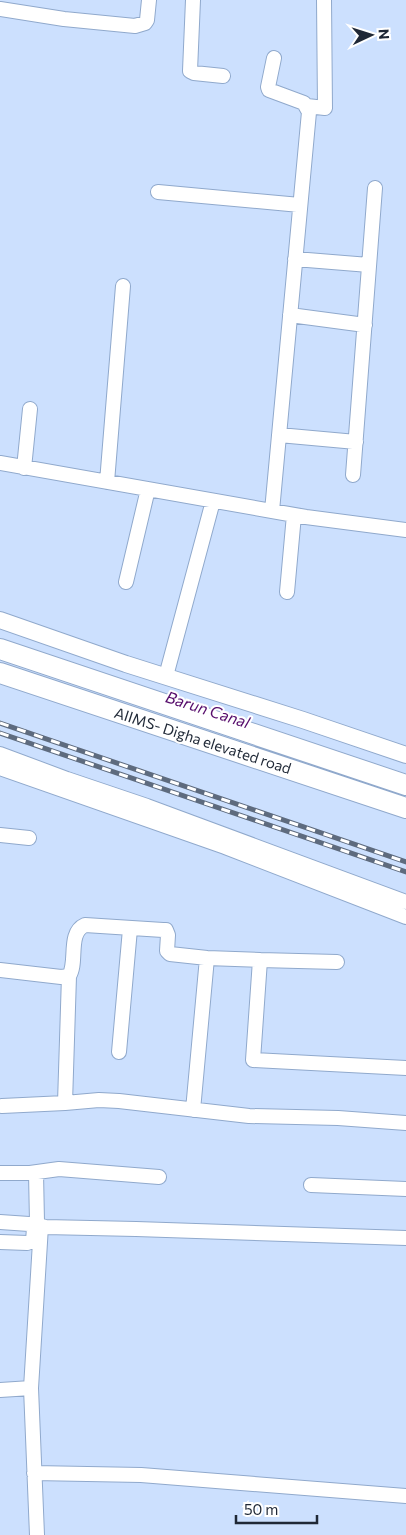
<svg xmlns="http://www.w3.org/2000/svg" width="406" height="1535" font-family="Commissioner,sans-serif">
<rect width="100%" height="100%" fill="#cce0fe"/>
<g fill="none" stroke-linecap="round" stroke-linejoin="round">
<defs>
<path id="minor" d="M193 0 190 71 194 73 223 76
M0 9 64 19 135 26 145 23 147 20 149 0
M307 106 325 108 324 0
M158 192 300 205
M295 259 369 265
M290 315 365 325
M279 435 356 442
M0 463 306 517 406 530
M24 468 30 409
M353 475 375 188
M107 482 123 286
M272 511 309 112 304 103 269 90 268 87 274 58
M126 582 148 489
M287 592 294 515
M166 676 213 501
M0 754 67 779 147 806 406 902
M0 768 225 847 406 917
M0 835 29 838
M260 960 337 962
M0 970 61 977 69 976C78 962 67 933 85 925L163 930H166L168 935 167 951 170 954 207 958 260 960 253 1060 406 1068
M119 1052 130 929
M65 1103 69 976
M2 1106 65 1103 99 1100 119 1101 249 1116 338 1118 406 1123
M193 1110 207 958
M0 1173H30L59 1169 159 1177
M36 1173 37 1222 39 1225 45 1227 136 1229 406 1238
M311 1185 406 1189
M0 1222 29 1224 34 1228 33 1241 27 1243 0 1242
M31 1388 41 1226
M0 1390 31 1388 37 1535
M34 1473 141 1475 406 1496"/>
<path id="major" d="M0 620 126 664 303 720 406 755"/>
<path id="highway" d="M0 649 406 785
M0 673 406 808"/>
</defs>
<!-- minor casing -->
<use href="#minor" stroke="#90a9cc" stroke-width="16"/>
<!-- major casing -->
<use href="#major" stroke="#90a9cc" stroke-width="18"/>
<!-- highway casing -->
<use href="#highway" stroke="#90a9cc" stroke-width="22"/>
<!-- minor -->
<use href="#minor" stroke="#fff" stroke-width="14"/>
<!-- major -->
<use href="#major" stroke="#fff" stroke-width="16"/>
<!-- highway -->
<use href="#highway" stroke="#fff" stroke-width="20"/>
<defs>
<path id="rail" d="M0 723 406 862
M0 733 406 872"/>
</defs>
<!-- rail casing -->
<use href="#rail" stroke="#5e6b7e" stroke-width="5"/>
<!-- rail -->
<use href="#rail" stroke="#fff" stroke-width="3" stroke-dasharray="9" stroke-linecap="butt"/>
</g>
<g text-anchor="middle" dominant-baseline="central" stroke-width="4" stroke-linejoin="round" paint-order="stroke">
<!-- street labels -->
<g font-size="15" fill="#1f2836" stroke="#fff">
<text transform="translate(203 740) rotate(18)">AIIMS- Digha elevated road</text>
</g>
<!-- water labels -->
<g font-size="16" font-style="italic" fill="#560c6b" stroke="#fff">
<text transform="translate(208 709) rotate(18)">Barun Canal</text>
</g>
</g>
<!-- north arrow -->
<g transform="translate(371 35) rotate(86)" stroke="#ffffff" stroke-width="4" paint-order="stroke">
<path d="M0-4L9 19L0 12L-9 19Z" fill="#1f2836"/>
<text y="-8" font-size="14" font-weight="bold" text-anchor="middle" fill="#1f2836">N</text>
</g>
<!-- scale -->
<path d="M236 1515v8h81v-8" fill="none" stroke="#1f2836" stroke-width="2.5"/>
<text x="244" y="1515" font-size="15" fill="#1f2836" stroke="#ffffff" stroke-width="4" paint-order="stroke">50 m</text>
</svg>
